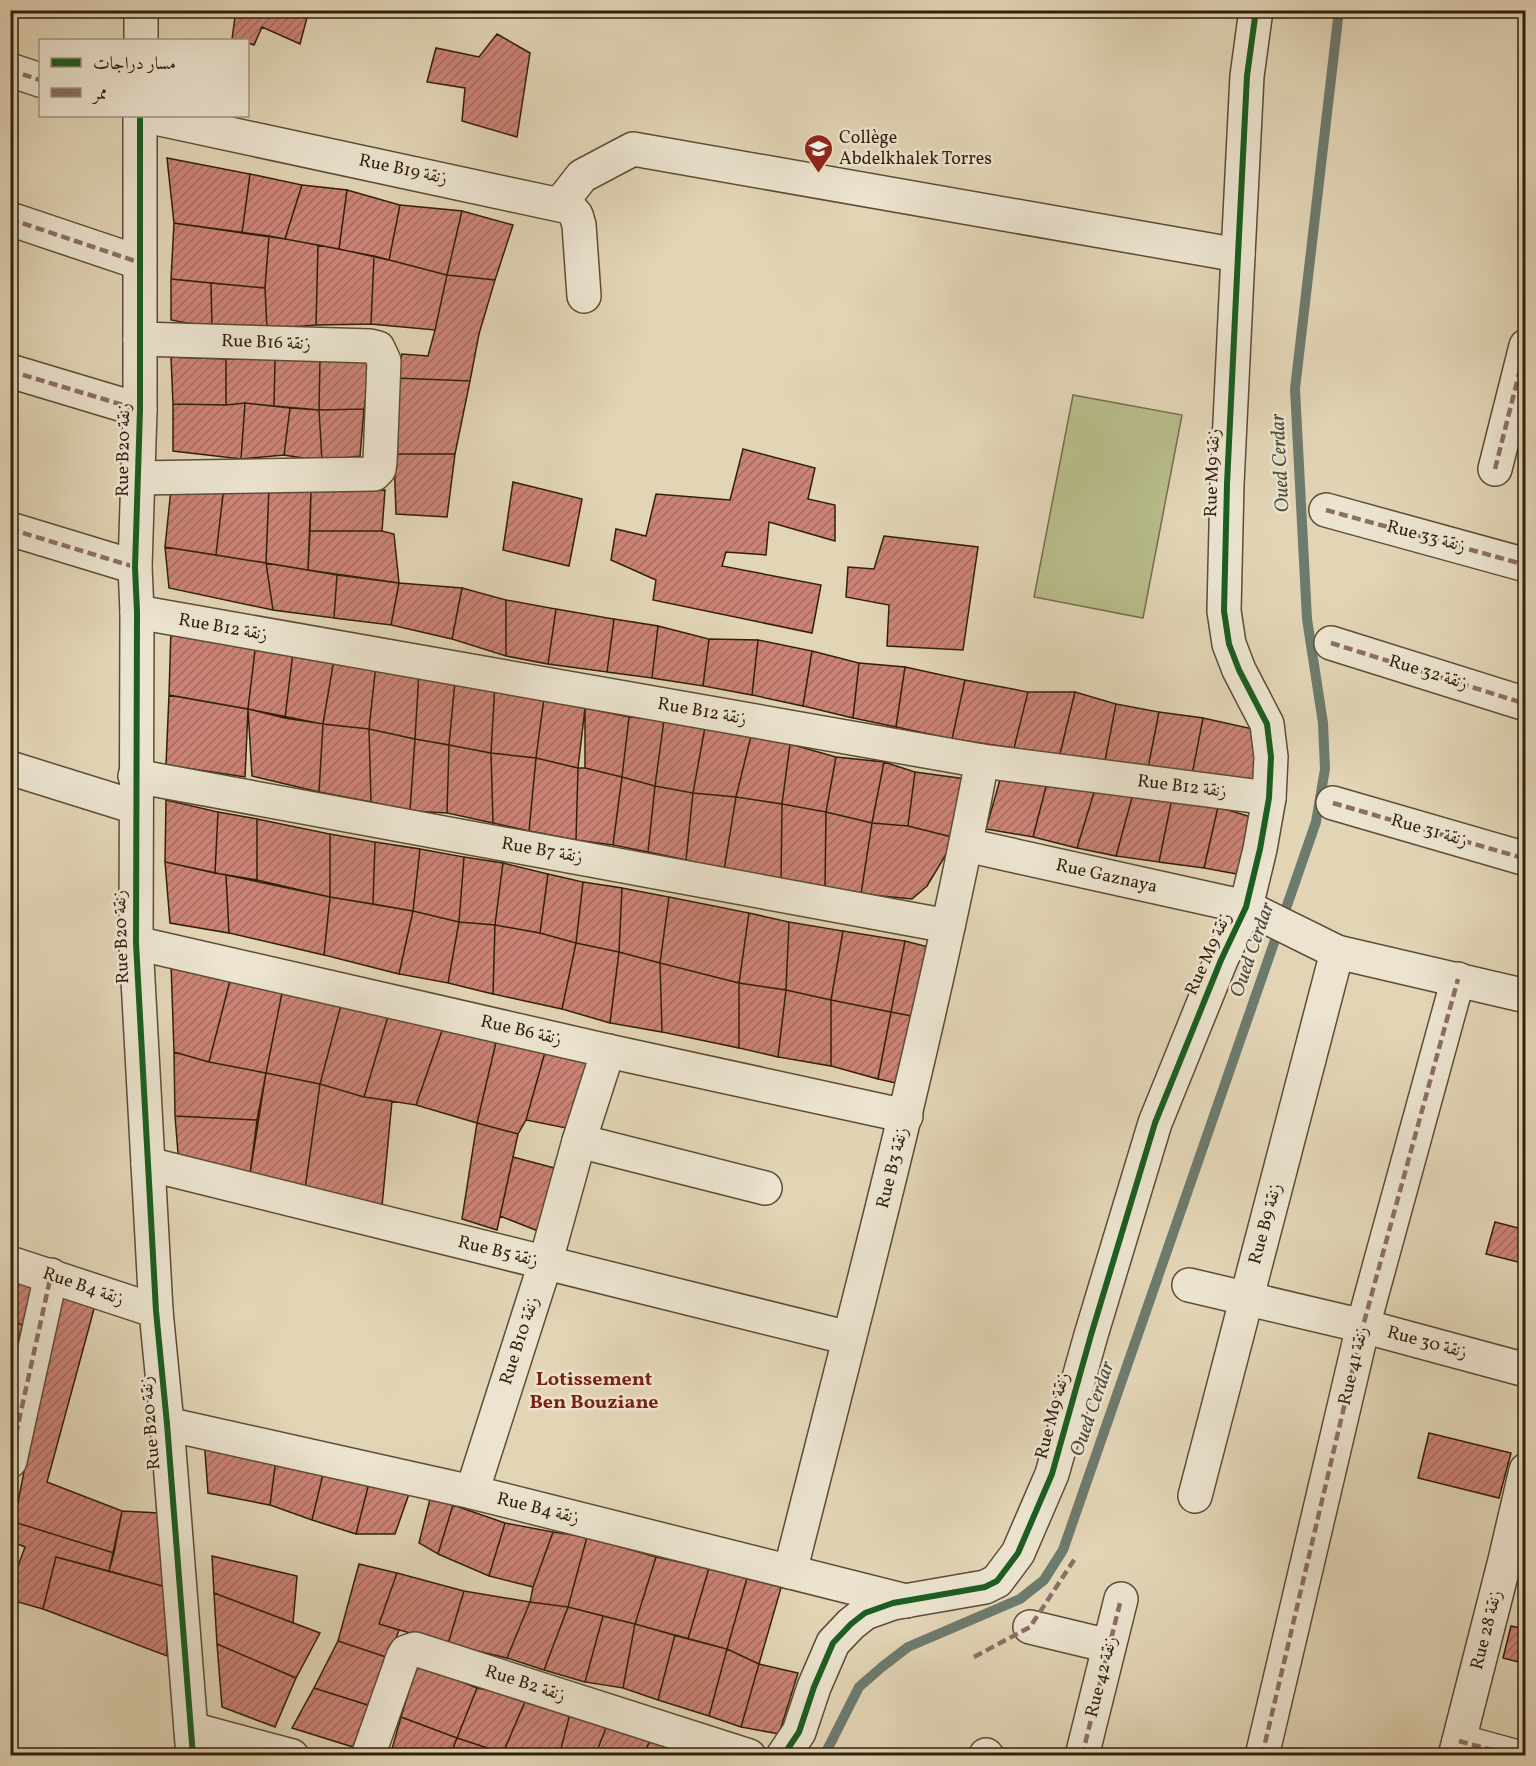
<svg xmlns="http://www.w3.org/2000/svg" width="1536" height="1766" font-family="Vollkorn,Amiri,serif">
<defs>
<pattern id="building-hatch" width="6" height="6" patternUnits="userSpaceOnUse" patternTransform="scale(1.5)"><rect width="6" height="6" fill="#cc8377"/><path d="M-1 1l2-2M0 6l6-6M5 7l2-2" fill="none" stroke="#a66b60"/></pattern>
</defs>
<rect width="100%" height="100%" fill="#e2d5b6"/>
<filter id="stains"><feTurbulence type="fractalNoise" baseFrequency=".00333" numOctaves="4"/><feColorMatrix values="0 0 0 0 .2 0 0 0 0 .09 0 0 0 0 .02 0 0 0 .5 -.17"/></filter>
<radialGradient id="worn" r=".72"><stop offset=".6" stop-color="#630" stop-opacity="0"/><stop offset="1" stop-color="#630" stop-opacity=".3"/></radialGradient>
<!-- park -->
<path fill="#b8bc8b" stroke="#746e4b" stroke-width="1.5" d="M1073 395 1182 415 1143 618 1034 597Z"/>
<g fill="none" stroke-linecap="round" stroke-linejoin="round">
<!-- stream -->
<path stroke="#6d7b6e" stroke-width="10" d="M824 1756 859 1687 882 1667 908 1647 1020 1599 1044 1580 1063 1550 1316 822 1325 769 1323 723 1307 619 1295 389 1339 10"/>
</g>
<!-- building -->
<path fill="url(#building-hatch)" stroke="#311f0b" stroke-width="1.5" d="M236 10H309L300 44 262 27 254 45 248 43V40L232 39Z
M497 34 530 53 517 137 462 121 465 88 427 82 436 48 479 57Z
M167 158 250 174 242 233 174 223Z
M250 174 302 185 285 239 242 233Z
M302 185 347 190 339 249 285 239Z
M347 190 400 205 389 260 339 249Z
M400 205 462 211 447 275 389 260Z
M462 211 513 225 495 280 447 275Z
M174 223 269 236 265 288 171 279Z
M269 236 318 245 316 325 267 329 265 288Z
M318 245 374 256 371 324 316 325Z
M374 256 447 275 435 330 371 324Z
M447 275 495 280 479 334 470 381 396 378 402 354 428 356 435 330Z
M171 279 211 283 212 328 171 320Z
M211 283 265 288 267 329 212 328Z
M171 357 226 359V405L173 404Z
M373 357 364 409 319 410 320 359Z
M226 359H275L274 406 245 403 226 405Z
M275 359H320L319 410 274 406Z
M396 378 470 381 455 454H394Z
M245 403 290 408 284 455 241 459Z
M245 403 241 459 173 451V404L226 405Z
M290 408 319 410 322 461 284 455Z
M364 409 360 456 322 461 319 410Z
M1526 423V454L1518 452Z
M743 449 815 468 808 499 835 505V541L769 522 766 555 726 552 722 566 821 585 812 633 653 600 656 580 611 560 616 529 646 536 656 494 730 500Z
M394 454H455L447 517 396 514Z
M513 482 582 499 569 566 503 550Z
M224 486 216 555 165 547 171 489Z
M224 486 269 487 266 563 216 555Z
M269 487 311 491 308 570 266 563Z
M385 490 382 531H310L311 491Z
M310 531H382L394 534 399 583 308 570Z
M884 536 978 547 963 650 887 646 889 605 846 597 848 567 874 569Z
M165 547 266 563 273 610 169 588Z
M266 563 337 575 334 618 273 610Z
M337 575 399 583 391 625 334 618Z
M399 583 462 588 452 639 391 625Z
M462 588 506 600V656L452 639Z
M506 600 556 609 548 664 506 656Z
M556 609 614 619 607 672 548 664Z
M614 619 658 626 652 678 607 672Z
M658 626 709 639 703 686 652 678Z
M171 628 256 642 248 709 169 695Z
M709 639 758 640 752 695 703 686Z
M758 640 812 651 803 706 752 695Z
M256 642 293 652 285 718 248 709Z
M812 651 859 663 853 718 803 706Z
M293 652 334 659 323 724 285 718Z
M334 659 376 664 369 729 323 724Z
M859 663 905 667 896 727 853 718Z
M376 664 419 672 415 739 369 729Z
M905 667 965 680 952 739 896 727Z
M419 672 455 681 449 745 415 739Z
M965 680 1028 692 1014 748 952 739Z
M455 681 495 683 491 753 449 745Z
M495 683 544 698 536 758 491 753Z
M1028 692H1075L1059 758 1014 748Z
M1075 692 1116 704 1104 766 1059 758Z
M169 695 248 709 245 777 166 765Z
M544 698 585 708 578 768 536 758Z
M1116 704 1159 712 1148 768 1104 766Z
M585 708 629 717 622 777 585 768Z
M248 709 323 724 319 792 252 776Z
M1159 712 1203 718 1191 780 1148 768Z
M629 717 664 720 655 786 622 777Z
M1203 718 1262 731 1253 781 1191 780Z
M664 720 705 727 693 793 655 786Z
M323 724 369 729 371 802 319 792Z
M705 727 751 736 736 797 693 793Z
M369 729 415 739 410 811 371 802Z
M751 736 790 744 782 804 736 797Z
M415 739 449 745 447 813 410 811Z
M790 744 836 757 826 812 782 804Z
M449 745 491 753 493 823 447 813Z
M491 753 536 758 529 831 493 823Z
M836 757 884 762 872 823 826 812Z
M536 758 578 768 576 840 529 831Z
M884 762 915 772 908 826 872 823Z
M578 768H585L622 777 613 845 576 840Z
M1003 769 1049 775 1033 837 986 829Z
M915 772 966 779 956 838 908 826Z
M1049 775 1096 786 1077 848 1033 837Z
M622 777 655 786 648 852 613 845Z
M655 786 693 793 686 860 648 852Z
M1096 786 1133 794 1116 856 1077 848Z
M693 793 736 797 724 870 686 860Z
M1133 794 1172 798 1159 862 1116 856Z
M736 797 782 804 781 886 724 870Z
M1172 798 1218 807 1204 868 1159 862Z
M166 800 218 812 215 873 165 862Z
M782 804 826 812 825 888 781 886Z
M1218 807 1261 820 1253 877 1204 868Z
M218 812 257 819V880L215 873Z
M826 812 872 823 861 894 825 888Z
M257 819 330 834V897L257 880Z
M872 823 908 826 956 838 927 886 912 899 861 894Z
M330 834 375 842 373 904 330 897Z
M375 842 420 849 413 911 373 904Z
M420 849 464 857 459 922 413 911Z
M464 857 503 863 495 925 459 922Z
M165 862 226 875 229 933 170 923Z
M503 863 548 874 540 933 495 925Z
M548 874 583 882 576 943 540 933Z
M226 875 330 897 324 955 229 933Z
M583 882 622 888 619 952 576 943Z
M622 888 669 897 660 963 619 952Z
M330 897 413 911 399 974 324 955Z
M669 897 749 913 739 983 660 963Z
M413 911 459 922 448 983 399 974Z
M749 913 789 922 786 990 739 983Z
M459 922 495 925 493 994 448 983Z
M789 922 843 931 831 1000 786 990Z
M495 925 540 933 576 943 562 1009 493 994Z
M843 931 905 941 891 1012 831 1000Z
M905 941 940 950 922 1018 891 1012Z
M576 943 619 952 610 1023 562 1009Z
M619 952 660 963 662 1032 610 1023Z
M171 963 231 977 209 1062 174 1052Z
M660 963 739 983V1048L662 1032Z
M231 977 283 988 266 1073 209 1062Z
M739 983 786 990 778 1057 739 1048Z
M283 988 341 1005 320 1084 266 1073Z
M786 990 831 1000V1066L778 1057Z
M831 1000 891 1012 878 1079 831 1066Z
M341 1005 389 1013 364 1097 320 1084Z
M891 1012 922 1018 905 1085 878 1079Z
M389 1013 444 1025 416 1105 364 1097Z
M444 1025 497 1038 477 1123 416 1105Z
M497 1038 547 1045 526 1120 518 1134 477 1123Z
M547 1045 596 1062 571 1129 526 1120Z
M174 1052 209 1062 266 1073 257 1120 175 1116Z
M266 1073 320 1084 305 1189 250 1174Z
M320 1084 364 1097 392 1101 382 1206 305 1189Z
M175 1116 257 1120 250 1174 179 1165Z
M477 1123 518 1134 497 1230 462 1219Z
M513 1157 562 1170 538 1231 500 1216Z
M1495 1222 1526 1230V1264L1486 1254Z
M10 1274 37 1282 23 1325 10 1321Z
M61 1286 97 1298 47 1482 122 1511 114 1553 14 1522Z
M10 1321 23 1325 10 1366Z
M1429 1433 1511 1453 1499 1498 1418 1478Z
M204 1438 276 1459 270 1505 208 1493Z
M276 1459 324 1470 312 1520 270 1505Z
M324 1470 369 1483 356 1534 312 1520Z
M369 1483 410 1491 395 1534H356Z
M430 1499 453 1505 438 1554 419 1543Z
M453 1505 505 1523 489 1576 438 1554Z
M122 1511 159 1513 166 1587 109 1571Z
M14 1522 114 1553 109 1571 56 1557 43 1609 18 1602 11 1585 25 1547 10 1541Z
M505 1523 553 1532 533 1587 489 1576Z
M553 1532 587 1537 568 1607 530 1602 533 1587Z
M587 1537 656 1557 635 1624 568 1607Z
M212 1556 297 1576 293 1623 214 1593Z
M56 1557 166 1587 167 1656 43 1609Z
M656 1557 709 1568 688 1639 635 1624Z
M359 1564 397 1573 379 1624 399 1630 389 1658 338 1641Z
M709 1568 747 1578 727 1649 688 1639Z
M397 1573 464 1591 448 1644 379 1624Z
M747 1578 783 1581 759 1664 727 1649Z
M464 1591 530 1602 507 1658 448 1644Z
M214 1593 320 1633 296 1678 217 1644Z
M530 1602 568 1607 544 1670 507 1658Z
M568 1607 603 1616 585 1682 544 1670Z
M603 1616 635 1624 623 1688 585 1682Z
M635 1624 675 1635 658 1700 623 1688Z
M1511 1626 1526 1629V1664L1503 1658Z
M675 1635 727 1649 709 1716 658 1700Z
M338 1641 389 1658 371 1706 314 1688Z
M217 1644 296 1678 275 1727 222 1707Z
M727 1649 759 1664 741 1727 709 1716Z
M417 1664 477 1688 457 1738 401 1717Z
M759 1664 798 1673 779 1734 741 1727Z
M314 1688 371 1706 353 1747 292 1728Z
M477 1688 527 1697 503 1753 457 1738Z
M527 1697 571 1710 559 1756H509L503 1753Z
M571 1710 609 1720 595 1756H559Z
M401 1717 457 1738 450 1756H390Z
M609 1720 652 1736 643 1756H595Z
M652 1736 700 1756H643Z
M457 1738 503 1753 502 1756H450Z"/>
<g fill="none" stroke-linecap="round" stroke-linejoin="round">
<defs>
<g id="minor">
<path d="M141 40V10"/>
<path d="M10 70 40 80"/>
<path d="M140 116V410L135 567 137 612 136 943 156 1311 167 1424 193 1756"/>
<path d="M146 116 569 207 576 215 579 225 584 296"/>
<path d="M560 204 582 176 633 149 1238 255"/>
<path d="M10 219 138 262"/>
<path d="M10 371 140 410"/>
<path d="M1495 469 1526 346"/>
<path d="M138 478 374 474 379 469 380 462 384 361 378 348 370 346 140 339"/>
<path d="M1326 510 1526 565"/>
<path d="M10 529 135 567"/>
<path d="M137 612 982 761 1269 798"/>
<path d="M1331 643 1526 704"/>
<path d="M10 768 135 807"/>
<path d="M135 776 948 926"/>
<path d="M1333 803 1526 859"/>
<path id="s1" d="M966 845 1246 907 1337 952 1526 996"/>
<path d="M136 943 608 1051 906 1116"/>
<path d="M579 1141 765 1188"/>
<path d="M148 1164 849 1338"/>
<path d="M10 1263 156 1311"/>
<path d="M1189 1285 1363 1326 1526 1370"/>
<path d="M167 1424 472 1492 906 1601"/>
<path d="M10 1461 51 1275"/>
<path d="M472 1492 545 1264 579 1141 608 1051"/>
<path d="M1195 1496 1337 952"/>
<path d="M790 1572C858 1303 930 1034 982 761"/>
<path d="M1030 1627 1109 1646"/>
<path d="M191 1729 292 1756"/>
<path d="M1459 1741 1514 1756"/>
<path d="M986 1755 987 1756"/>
<path d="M368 1756 403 1657 406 1652 415 1649 749 1756"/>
<path d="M783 1756 799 1732 814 1687 833 1643 851 1624 865 1613 893 1603 985 1587 997 1581 1018 1553 1052 1474 1091 1335 1155 1123 1221 960 1246 907 1260 849 1269 798 1271 757 1267 724 1239 670 1229 644 1224 611 1227 484 1238 255 1247 76 1256 10"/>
<path d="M1082 1756 1121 1599"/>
<path d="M1262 1756 1363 1326 1458 979"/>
<path d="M1455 1756 1505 1560 1526 1470"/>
</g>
</defs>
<!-- minor casing -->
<use href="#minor" stroke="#5d4c36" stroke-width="36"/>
<!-- minor -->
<use href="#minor" stroke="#ece4d0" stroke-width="33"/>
<!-- quiet -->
<path stroke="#8d6e63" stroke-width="4.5" stroke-dasharray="9 4.5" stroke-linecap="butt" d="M10 70 40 80
M10 219 138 262
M10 371 140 410
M1495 469 1526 346
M1326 510 1526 565
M10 529 135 567
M1331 643 1526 704
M1333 803 1526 859
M10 1461 51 1275
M974 1657 1030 1627 1076 1557
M1459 1741 1514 1756
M1082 1756 1121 1599
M1262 1756 1363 1326 1458 979"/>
<defs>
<path id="cycleway" d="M140 116V410L135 567 137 612 136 943 156 1311 167 1424 193 1756
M783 1756 799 1732 814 1687 833 1643 851 1624 865 1613 893 1603 985 1587 997 1581 1018 1553 1052 1474 1091 1335 1155 1123 1221 960 1246 907 1260 849 1269 798 1271 757 1267 724 1239 670 1229 644 1224 611 1227 484 1238 255 1247 76 1256 10"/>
</defs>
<!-- cycleway casing -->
<use href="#cycleway" stroke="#ece4d0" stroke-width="10"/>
<!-- cycleway -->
<use href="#cycleway" stroke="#1b5e20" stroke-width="6"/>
</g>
<!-- icons -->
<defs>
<symbol id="school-pin" viewBox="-11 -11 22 30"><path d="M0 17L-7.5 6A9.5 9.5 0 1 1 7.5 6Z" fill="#8f2418" stroke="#ece4d0"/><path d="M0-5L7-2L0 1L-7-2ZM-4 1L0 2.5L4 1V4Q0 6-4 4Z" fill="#fff"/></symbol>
</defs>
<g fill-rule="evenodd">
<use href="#school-pin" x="802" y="132" width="33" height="45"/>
</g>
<g text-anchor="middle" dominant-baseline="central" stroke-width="5" stroke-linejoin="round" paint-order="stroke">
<!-- poi labels -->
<g font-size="18" fill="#311f0b" stroke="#ece4d0" text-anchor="start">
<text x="839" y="138">Collège<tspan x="839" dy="21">Abdelkhalek Torres</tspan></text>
</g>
<!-- street labels -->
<g font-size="18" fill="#311f0b" stroke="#ece4d0">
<text transform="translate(403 170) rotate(12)">Rue B19 زنقة</text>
<text transform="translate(266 343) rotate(2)">Rue B16 زنقة</text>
<text transform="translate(124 450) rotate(-89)">Rue B20 زنقة</text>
<text transform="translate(1213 473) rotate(-88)">Rue M9 زنقة</text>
<text transform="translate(1426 537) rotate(15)">Rue 33 زنقة</text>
<text transform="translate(223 628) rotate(10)">Rue B12 زنقة</text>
<text transform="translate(1428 673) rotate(17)">Rue 32 زنقة</text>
<text transform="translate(702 712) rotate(10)">Rue B12 زنقة</text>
<text transform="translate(1182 787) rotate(7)">Rue B12 زنقة</text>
<text transform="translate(1429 831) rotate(16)">Rue 31 زنقة</text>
<text transform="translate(542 851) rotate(10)">Rue B7 زنقة</text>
<text stroke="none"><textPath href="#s1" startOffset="144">Rue Gaznaya</textPath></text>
<text transform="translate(122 937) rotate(-92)">Rue B20 زنقة</text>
<text transform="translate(1209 954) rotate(-66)">Rue M9 زنقة</text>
<text transform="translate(521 1031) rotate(13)">Rue B6 زنقة</text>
<text transform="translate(893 1168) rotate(-76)">Rue B3 زنقة</text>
<text transform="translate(1266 1224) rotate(-75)">Rue B9 زنقة</text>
<text transform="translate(498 1252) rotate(14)">Rue B5 زنقة</text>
<text transform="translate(83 1287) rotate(19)">Rue B4 زنقة</text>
<text transform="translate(520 1341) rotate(-72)">Rue B10 زنقة</text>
<text transform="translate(1427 1343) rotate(15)">Rue 30 زنقة</text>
<text transform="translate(1354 1366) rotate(-77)">Rue 41 زنقة</text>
<text transform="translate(1053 1416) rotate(-75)">Rue M9 زنقة</text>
<text transform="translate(151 1423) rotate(-95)">Rue B20 زنقة</text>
<text transform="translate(538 1509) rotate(14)">Rue B4 زنقة</text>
<text transform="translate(1487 1630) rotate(-76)">Rue 28 زنقة</text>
<text transform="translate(1102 1677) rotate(-76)">Rue 42 زنقة</text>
<text transform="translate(525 1684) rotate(18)">Rue B2 زنقة</text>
</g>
<!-- water labels -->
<g font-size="20" font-style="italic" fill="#4f4d3d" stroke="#ece4d0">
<text transform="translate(1281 463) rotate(-93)">Oued Cerdar</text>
<text transform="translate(1253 950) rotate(-71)">Oued Cerdar</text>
<text transform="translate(1093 1409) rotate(-71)">Oued Cerdar</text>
</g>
<!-- neighbourhood labels -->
<g font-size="20" font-weight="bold" fill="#7a1f14" stroke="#ece4d0">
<text x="594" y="1380">Lotissement<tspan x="594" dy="23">Ben Bouziane</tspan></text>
</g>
</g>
<!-- margin -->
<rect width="1536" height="1766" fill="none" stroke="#e2d5b6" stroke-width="36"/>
<rect x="12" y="12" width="1512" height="1742" fill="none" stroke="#311f0b" stroke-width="3"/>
<rect x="18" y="18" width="1500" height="1730" fill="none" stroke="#311f0b" stroke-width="1.5"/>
<!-- legend -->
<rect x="39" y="39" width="210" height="78" fill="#ece4d0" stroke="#a19581" stroke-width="1.5"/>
<rect x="51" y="58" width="30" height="9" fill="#1b5e20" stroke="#a19581" stroke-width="1.5"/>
<text x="93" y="69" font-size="18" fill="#311f0b">مسار دراجات</text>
<rect x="51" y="88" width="30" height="9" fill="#8d6e63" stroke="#a19581" stroke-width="1.5"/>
<text x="93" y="99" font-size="18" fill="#311f0b">ممر</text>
<rect width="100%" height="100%" filter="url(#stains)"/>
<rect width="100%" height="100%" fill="url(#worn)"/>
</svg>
